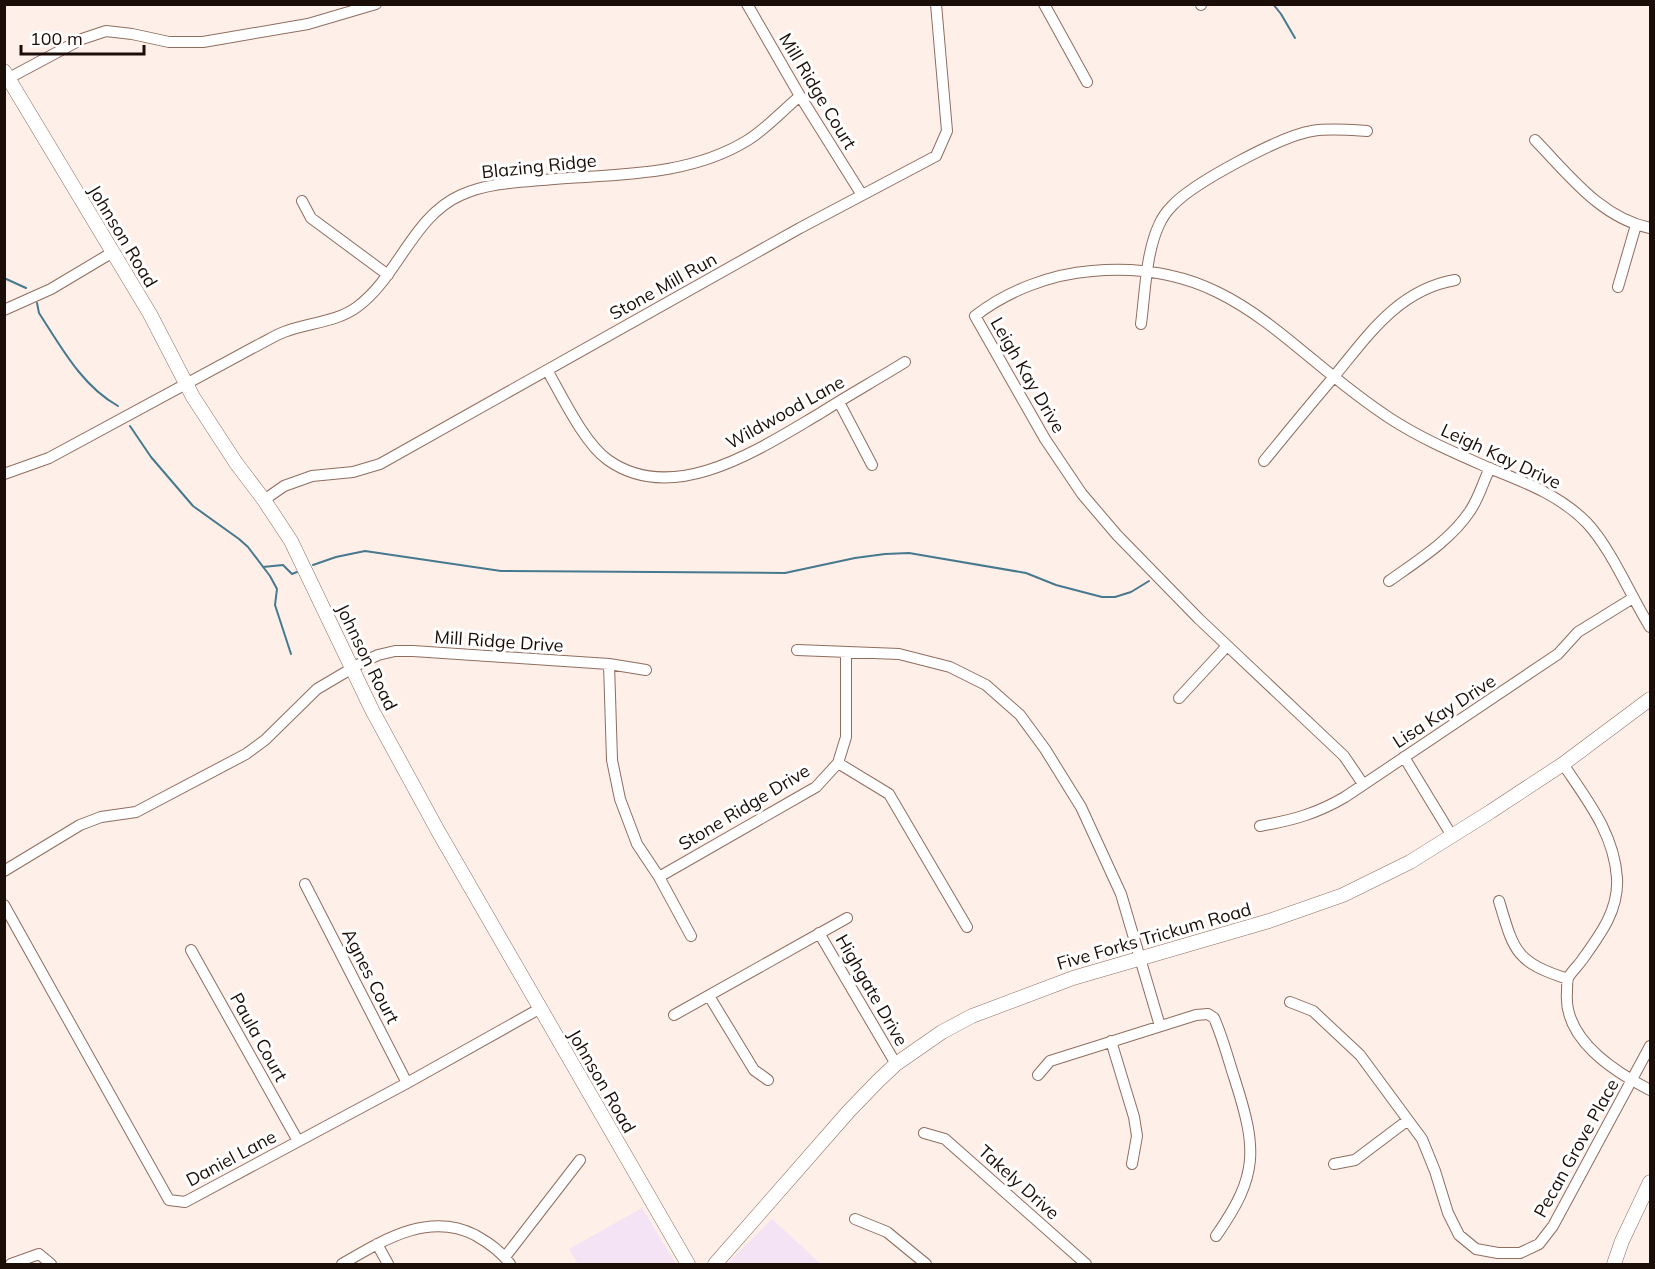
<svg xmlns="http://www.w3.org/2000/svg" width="1655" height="1269" font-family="Mulish,sans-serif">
<rect width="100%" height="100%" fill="#ffefe9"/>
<!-- commercial -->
<path fill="#f3e3f5" d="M642 1208 676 1264H578L569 1249Z
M772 1219 821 1264H727Z"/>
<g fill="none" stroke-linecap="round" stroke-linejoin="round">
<!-- stream -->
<path stroke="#46798e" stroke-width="2" d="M1273 4 1281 14 1295 38
M4 278 26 288
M37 303 39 313C61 347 82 386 118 406
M130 426 151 457 193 506 239 539 248 547 270 576 277 589 275 605 291 654
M313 565 336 557 365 551 501 571 785 573 855 558 885 554 909 553 1026 573 1056 585 1102 597H1115L1131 592 1149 581
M263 567 283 565 292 574 297 572"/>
<defs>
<path id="street" d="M747 4 800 96 862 195
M1044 4 1087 82
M1201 4V5
M9 78 82 39 106 31 132 34 169 42H203L308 24 376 4
M1535 140C1569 175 1601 218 1650 228
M302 201 311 218 388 275
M1618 287 1636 225
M4 310 51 289 113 252
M1141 324C1145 294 1146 252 1159 225 1162 218 1167 211 1172 206 1193 183 1281 136 1312 131 1330 128 1350 130 1367 131
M547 370C562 396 584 443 608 460 674 507 761 448 819 414 847 396 876 380 905 362
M839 402 872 465
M1264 461C1286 434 1309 406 1332 379 1367 337 1397 290 1455 280
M4 474 49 458 260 344C268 340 276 335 284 332 307 323 337 322 357 307 398 277 413 216 461 195 489 182 523 182 554 179 620 174 690 176 748 140 767 128 782 111 800 96
M264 500 284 486 312 476 353 472 380 464 800 228 936 156 947 131 936 4
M1389 581C1417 561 1451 540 1470 511 1479 498 1483 482 1490 468
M797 650 899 654 950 667 986 685 1020 715 1045 749 1081 807 1121 894 1160 1026
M609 664 612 760 620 799 637 844 659 877 691 936
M1179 698 1227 646
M1404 757 1452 836
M838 763 889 794 967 927
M1563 764C1587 800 1614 833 1617 878 1619 910 1600 935 1582 960 1578 966 1571 972 1568 978 1567 982 1567 988 1567 992 1563 1039 1613 1071 1650 1090
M1363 784 1344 756 1199 619 1117 535 1082 494 1045 439 975 316C1007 291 1051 274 1092 271 1235 258 1285 351 1391 419 1422 439 1455 453 1489 468 1524 482 1560 495 1587 523 1612 550 1630 595 1650 627
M1260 826C1293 820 1316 814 1345 797L1558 654 1578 632 1633 598
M4 871 80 825 101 817 136 812 246 754 265 740 317 689 361 663 378 655 395 651H413L609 664 646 670
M659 877 816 787 838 763 846 737V652
M305 884 407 1083
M1499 901C1514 951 1515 962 1568 979
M4 905 169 1200 185 1202 407 1083 539 1009
M819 933 896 1064
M191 950 298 1141
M709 996 754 1070 768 1080
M1290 1002 1313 1011 1360 1055 1422 1139 1435 1171 1448 1213 1459 1235 1476 1249 1498 1253H1520L1539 1244 1553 1226 1650 1046
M674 1015 847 918
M1111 1041 1134 1117 1137 1136 1132 1164
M1038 1075 1050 1061 1196 1015 1208 1014 1214 1018C1223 1038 1228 1059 1235 1080 1257 1149 1259 1175 1216 1236
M924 1133 945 1139 1086 1264
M1334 1164 1355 1160 1408 1120
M855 1219 887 1232 926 1264
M377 1244 388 1264
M505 1257 580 1160
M11 1264 39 1254 51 1264
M342 1264C382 1241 428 1211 475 1235 489 1243 501 1251 510 1264"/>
<path id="secondary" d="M4 71 150 314 193 397 236 463 264 500 291 541 372 710 438 831 688 1264
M715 1264 849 1111 878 1081 896 1064 942 1032 972 1016 1073 978 1269 921 1343 895 1410 862 1490 812 1563 764 1650 699
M1614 1264 1622 1241 1650 1182"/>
</defs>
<!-- street casing -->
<use href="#street" stroke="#8f6d5f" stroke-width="12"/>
<!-- secondary casing -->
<use href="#secondary" stroke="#8f6d5f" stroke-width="15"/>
<!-- street -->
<use href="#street" stroke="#fff" stroke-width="10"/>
<!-- secondary -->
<use href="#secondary" stroke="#fff" stroke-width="14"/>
</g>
<g text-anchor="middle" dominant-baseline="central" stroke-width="6" stroke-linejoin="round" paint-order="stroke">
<!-- street labels -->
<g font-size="18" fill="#1b0e09" stroke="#fff">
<text transform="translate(818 91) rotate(59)">Mill Ridge Court</text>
<text transform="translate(539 166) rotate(-6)">Blazing Ridge</text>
<text transform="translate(123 236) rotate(59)">Johnson Road</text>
<text transform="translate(663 286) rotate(-29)">Stone Mill Run</text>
<text transform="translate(1028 375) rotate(60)">Leigh Kay Drive</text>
<text transform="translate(785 412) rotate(-29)">Wildwood Lane</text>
<text transform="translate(1501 456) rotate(25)">Leigh Kay Drive</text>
<text transform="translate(499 641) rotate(4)">Mill Ridge Drive</text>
<text transform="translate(367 657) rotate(64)">Johnson Road</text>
<text transform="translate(1444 711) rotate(-33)">Lisa Kay Drive</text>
<text transform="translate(744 807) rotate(-31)">Stone Ridge Drive</text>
<text transform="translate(1154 936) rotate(-16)">Five Forks Trickum Road</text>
<text transform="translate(371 976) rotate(63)">Agnes Court</text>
<text transform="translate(872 990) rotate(60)">Highgate Drive</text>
<text transform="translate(259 1037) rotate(61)">Paula Court</text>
<text transform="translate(602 1081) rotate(60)">Johnson Road</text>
<text transform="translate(1576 1148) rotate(-61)">Pecan Grove Place</text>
<text transform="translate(231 1158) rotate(-28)">Daniel Lane</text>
<text transform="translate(1019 1182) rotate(42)">Takely Drive</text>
</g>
</g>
<!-- border -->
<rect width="1655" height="1269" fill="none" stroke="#1b0e09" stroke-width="12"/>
<!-- scale -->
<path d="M21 45v9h123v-9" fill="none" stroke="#1b0e09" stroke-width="3"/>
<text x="30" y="45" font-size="18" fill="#1b0e09" stroke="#ffffff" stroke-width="4.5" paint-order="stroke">100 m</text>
</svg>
